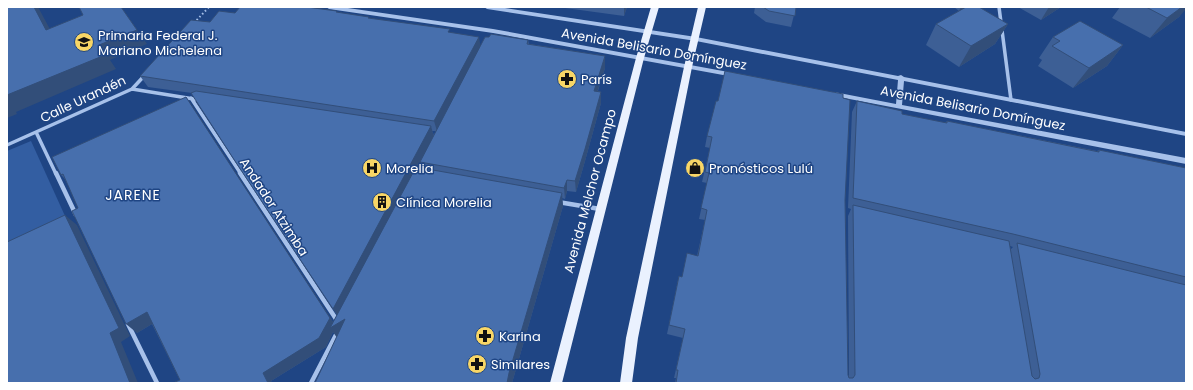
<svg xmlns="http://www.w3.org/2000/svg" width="1193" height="390" font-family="Poppins,sans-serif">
<rect width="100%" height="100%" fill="#1f4584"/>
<!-- green -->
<path fill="#335ea2" d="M31 141 70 227 7 258V151Z"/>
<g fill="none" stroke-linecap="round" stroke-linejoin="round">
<!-- path -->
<path stroke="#a7c1ea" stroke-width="2" stroke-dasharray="1.5 2.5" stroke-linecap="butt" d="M194 23 209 7"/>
<!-- minor-far1 -->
<path stroke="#a7c1ea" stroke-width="3.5" d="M999 7 1011 100
M132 89 200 100
M191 98 241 174
M36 132 56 174
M7 145 132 89 145 75"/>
<!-- minor -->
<path stroke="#a7c1ea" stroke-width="4.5" d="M56 173 76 215
M240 173 338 322
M558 202 600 209
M128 324 157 383
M311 383 338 331"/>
<!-- tertiary -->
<path fill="#a7c1ea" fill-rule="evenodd" d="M326 7H341L493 29 734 73 737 75 734 77 493 33 329 9Z
M484 7H498L696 37 898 76 901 75 904 77 1186 132V136L904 81 902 105 1186 158V164L834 96 831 94 834 92 896 104 898 80 696 41 487 9Z"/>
<!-- primary -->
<path fill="#eaf1fe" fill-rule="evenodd" d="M651 7H659L644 58 562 383H550L636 58Z
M698 7H706L692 67 638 338 632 383H620L626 338 684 67Z"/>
</g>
<!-- wall -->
<path fill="#3d5f95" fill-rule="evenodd" d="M558 7H627L624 16Z
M755 7H796L791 27 766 22 754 13Z
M954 7H966L959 11Z
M1018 7H1061L1041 20Z
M1120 7H1186L1179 17 1150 38 1112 18Z
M337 12 451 33 480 46 528 40 529 44 605 56V68L598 91 601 92V103L585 161 576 192 567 191 565 199 562 198 563 206 512 383 337 337 333 332 326 347 271 381 272 383H175L180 380 152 324 137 333 65 179 61 175 186 97 333 322 337 315 192 93 148 87 140 76 210 22ZM432 131H436L434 135ZM421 164 422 168H419Z
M936 24H1008L995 44 959 67 926 45Z
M1053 37 1123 45 1107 66 1073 88 1038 66 1042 60 1039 58Z
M843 98 845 200 848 375 849 377 848 216 851 209 848 208 852 112 857 101 902 114 945 123 947 121 1097 151 1099 150 1186 168V383H675L676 378H674L683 338 667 334 679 276 682 277 697 256 705 220 699 219 707 183 702 182 710 148 705 147 707 136 718 101ZM1010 246 1013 247 1010 250Z"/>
<!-- shaded-wall -->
<path fill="#324e79" d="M34 7H38L58 44 46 30Z
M121 7 147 44 110 60 116 69 16 112 17 114 7 118V95L99 45Z
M624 7H627L624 16Z
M961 7H966L959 11Z
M1049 7H1061L1041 20Z
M1182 7H1186V9L1179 17 1150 38 1167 18Z
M1008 24 995 44 959 67 971 46Z
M479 37 481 48 437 131 434 121Z
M1123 45 1107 66 1073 88 1089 68Z
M605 56V68L594 102V91Z
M601 92V103L585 161 576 192 575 181Z
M186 97 335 325 345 319 338 339 333 332 326 347 271 381 272 383H268L263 373Z
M431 126 434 137 420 162 421 164 340 319 333 309Z
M567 180V191L565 199 564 188Z
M562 193 563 206 512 383H507L509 373Z
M65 215 77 225 130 336 121 342 138 383H130L110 333Z
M147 312 157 321 137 333 126 324Z"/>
<!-- building -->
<path fill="#476fad" stroke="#324e79" d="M7 7H34L46 30 83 15 79 7H121L137 30 99 45 105 55 7 95Z
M240 7H306L337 11 336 12 369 17 368 18 450 29 448 32 479 37 434 121 140 76 191 20 210 22 219 11 235 13Z
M763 7H796L795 16 769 11Z
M966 7H979L1008 24 971 46 936 24Z
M1146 7H1182L1167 18Z
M1080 21 1123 45 1089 68 1052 46 1060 41 1053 37Z
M491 34 528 40 527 44 605 56 594 91 601 92 585 149 575 181 567 180 564 188 420 162 485 37H489Z
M725 71 843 94V98L850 100 845 200 848 375 849 378H853L855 375 853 205 1009 241 1032 376 1035 379 1039 378 1040 374 1017 243 1186 285V383H676L678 370H676L685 329 669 325 679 276 682 277 687 253 698 256 707 210 701 208 709 173 705 172 712 137 707 136 716 101H718Z
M196 91 431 126 333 309 233 158 191 93Z
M186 97 330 318 319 338 263 373 268 383H175V382L180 380 147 312 126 324 72 211 78 208 63 174 61 175 52 157Z
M857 101 902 111V114L947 123V121L1099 152V150L1186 168V277L1013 234 853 198Z
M416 167 562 193 509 373 507 383H315L345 319 330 328Z
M65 215 119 328 110 333 130 383H7V242Z"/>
<!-- icons -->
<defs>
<symbol id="school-disc" viewBox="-11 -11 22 22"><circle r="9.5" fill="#f8d666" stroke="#1f4584"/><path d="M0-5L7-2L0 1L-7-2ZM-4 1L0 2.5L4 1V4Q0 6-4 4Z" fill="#111"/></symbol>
<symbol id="pharmacy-disc" viewBox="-11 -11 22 22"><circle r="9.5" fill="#f8d666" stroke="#1f4584"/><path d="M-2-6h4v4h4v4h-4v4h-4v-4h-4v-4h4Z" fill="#111"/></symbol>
<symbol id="hospital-disc" viewBox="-11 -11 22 22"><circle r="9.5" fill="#f8d666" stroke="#1f4584"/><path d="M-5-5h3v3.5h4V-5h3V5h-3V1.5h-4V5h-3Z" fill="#111"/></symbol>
<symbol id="shop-disc" viewBox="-11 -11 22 22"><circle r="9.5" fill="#f8d666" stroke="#1f4584"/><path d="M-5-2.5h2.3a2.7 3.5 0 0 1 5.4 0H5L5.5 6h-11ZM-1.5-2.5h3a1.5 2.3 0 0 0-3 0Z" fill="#111"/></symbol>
<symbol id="building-disc" viewBox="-11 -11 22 22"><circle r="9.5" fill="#f8d666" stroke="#1f4584"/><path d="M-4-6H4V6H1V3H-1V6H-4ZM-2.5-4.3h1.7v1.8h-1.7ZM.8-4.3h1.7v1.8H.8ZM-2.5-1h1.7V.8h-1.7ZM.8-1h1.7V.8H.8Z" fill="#111"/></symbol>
</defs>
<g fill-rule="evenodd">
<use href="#school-disc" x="73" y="31" width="22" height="22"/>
<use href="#pharmacy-disc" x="556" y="68" width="22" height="22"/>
<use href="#hospital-disc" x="361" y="157" width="22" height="22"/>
<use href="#shop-disc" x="684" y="157" width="22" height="22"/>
<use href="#building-disc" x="371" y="191" width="22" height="22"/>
<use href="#pharmacy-disc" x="474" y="325" width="22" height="22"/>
<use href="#pharmacy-disc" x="466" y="353" width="22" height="22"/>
</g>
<g text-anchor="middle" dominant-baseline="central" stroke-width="3" stroke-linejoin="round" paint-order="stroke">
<!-- poi labels -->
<g font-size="13" fill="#fff" stroke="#1f4584" text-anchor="start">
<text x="98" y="35">Primaria Federal J.<tspan x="98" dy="15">Mariano Michelena</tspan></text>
<text x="581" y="79">París</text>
<text x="386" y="168">Morelia</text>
<text x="709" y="168">Pronósticos Lulú</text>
<text x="396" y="202">Clínica Morelia</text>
<text x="499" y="336">Karina</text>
<text x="491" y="364">Similares</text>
</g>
<!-- street labels -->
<g font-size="13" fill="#fff" stroke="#1f4584">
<text transform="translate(654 49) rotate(10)">Avenida Belisario Domínguez</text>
<text transform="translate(83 99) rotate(-25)">Calle Urandén</text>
<text transform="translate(973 108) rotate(11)">Avenida Belisario Domínguez</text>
<text transform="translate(590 191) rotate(-75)">Avenida Melchor Ocampo</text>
<text transform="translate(274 207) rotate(57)">Andador Atzimba</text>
</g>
<!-- neighbourhood labels -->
<g font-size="14" letter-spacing="1" fill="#fff" stroke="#1f4584">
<text x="133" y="195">JARENE</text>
</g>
</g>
<!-- border -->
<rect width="1193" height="390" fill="none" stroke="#ffffff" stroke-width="16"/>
</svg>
